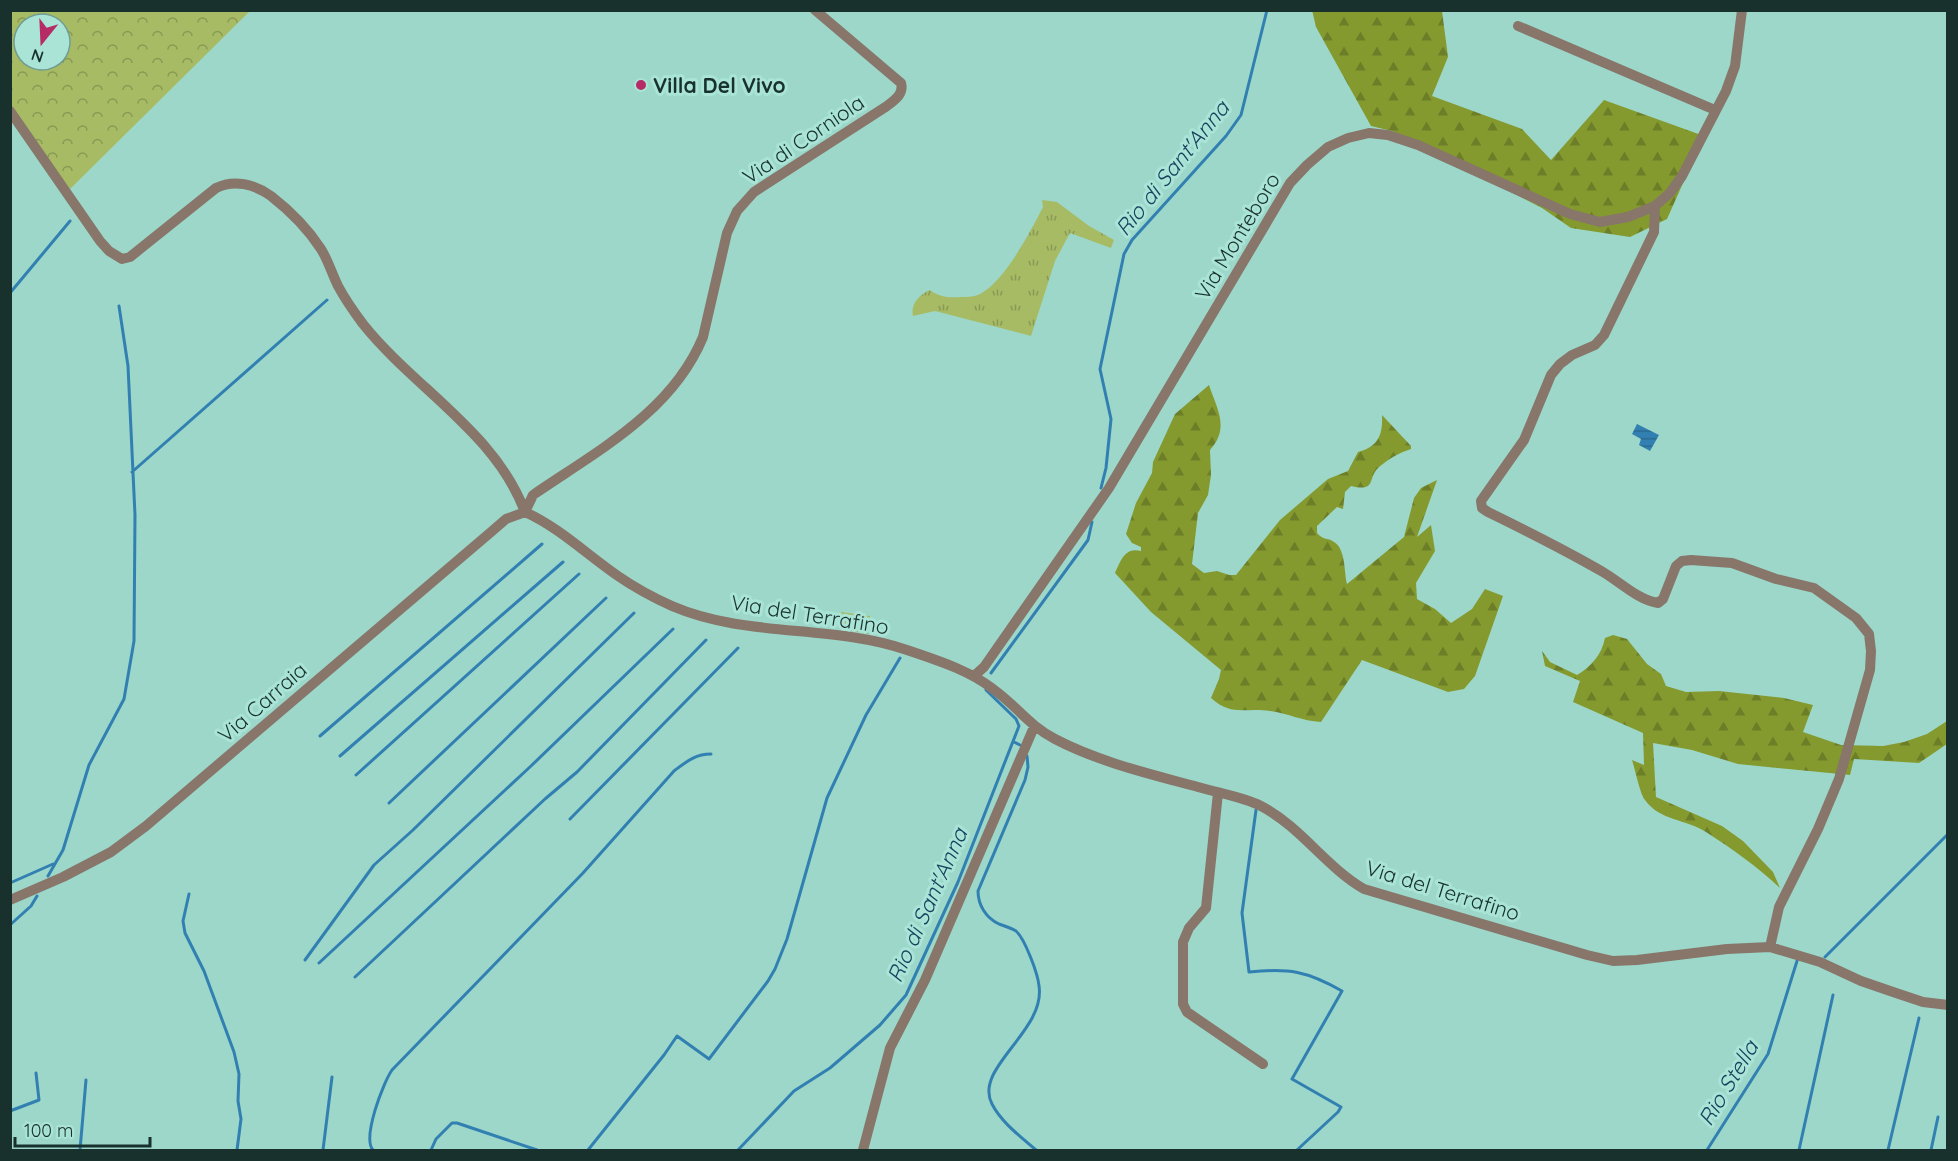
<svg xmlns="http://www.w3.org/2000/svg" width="1958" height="1161" font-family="Quicksand,sans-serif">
<defs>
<pattern id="grass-tufts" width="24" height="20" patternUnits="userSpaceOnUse" patternTransform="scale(1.5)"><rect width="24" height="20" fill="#a7bb65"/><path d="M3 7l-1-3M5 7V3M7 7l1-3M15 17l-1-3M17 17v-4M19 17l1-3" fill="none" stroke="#879953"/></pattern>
<pattern id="forest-firs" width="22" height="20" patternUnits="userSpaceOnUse" patternTransform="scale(1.5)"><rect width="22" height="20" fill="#859a2e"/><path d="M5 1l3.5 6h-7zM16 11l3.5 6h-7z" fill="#6c7e27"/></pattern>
<pattern id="cemetery-stones" width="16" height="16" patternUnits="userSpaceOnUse" patternTransform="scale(1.5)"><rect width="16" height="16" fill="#a7bb65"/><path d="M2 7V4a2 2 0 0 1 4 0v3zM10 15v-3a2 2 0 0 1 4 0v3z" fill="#879953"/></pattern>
<pattern id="park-crowns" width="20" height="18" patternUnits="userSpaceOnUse" patternTransform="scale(1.5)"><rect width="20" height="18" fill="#a7bb65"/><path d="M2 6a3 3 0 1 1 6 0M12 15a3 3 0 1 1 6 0" fill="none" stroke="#879953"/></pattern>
<pattern id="water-rules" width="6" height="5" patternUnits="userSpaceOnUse" patternTransform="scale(1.5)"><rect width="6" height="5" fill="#3280b1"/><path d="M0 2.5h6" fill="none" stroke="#2a6990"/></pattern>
</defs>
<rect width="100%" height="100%" fill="#9cd7ca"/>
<!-- grass -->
<path fill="url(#grass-tufts)" d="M1042 200 1057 202 1089 226 1114 240 1111 248 1070 233 1055 261 1031 336 935 311 913 316C910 304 920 294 930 290 939 297 949 298 961 297 967 297 974 297 980 294 1005 281 1030 232 1043 207Z"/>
<!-- forest -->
<path fill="url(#forest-firs)" d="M1312 10 1442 11 1448 57 1432 96 1522 129 1551 160 1604 100 1704 136 1667 219 1630 237 1571 228 1542 208 1392 131 1371 126 1316 27Z
M1209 385C1217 409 1230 428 1210 450L1211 475 1208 495 1198 513 1192 564 1204 573 1217 571 1229 575H1236L1280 520 1328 479 1348 471 1358 452C1378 447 1383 435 1382 415L1411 446V449C1398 453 1387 460 1378 468 1367 479 1377 492 1351 486L1345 492 1343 509 1337 507 1317 526V533C1324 541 1327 537 1334 542 1346 549 1344 573 1347 584L1404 537 1414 498 1421 488 1437 480 1417 537 1431 525 1435 551 1416 583 1417 599 1435 609 1451 623 1472 609 1485 589 1503 596 1475 676 1464 689 1448 692 1362 660 1321 722C1302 721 1287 713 1270 711 1245 707 1232 717 1211 698L1219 679 1221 670 1151 612 1115 573C1121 560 1125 547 1141 551V547L1132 543 1126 534 1136 503 1152 473 1153 462 1175 414Z
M1613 635 1627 639 1647 664 1661 674 1666 686 1686 692 1719 691 1784 698 1813 705 1803 732 1841 745 1883 746 1904 742 1927 734 1947 721V744L1919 763 1854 759 1850 775 1738 764 1692 750 1653 743 1656 797 1722 826 1743 841 1773 872 1780 888C1758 867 1731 848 1706 832 1686 819 1660 821 1645 800 1640 794 1635 769 1632 760L1644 765 1643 733 1573 702 1580 681 1545 666 1542 651 1550 662 1577 675C1591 667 1602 654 1605 638Z"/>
<!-- cemetery -->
<path fill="url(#cemetery-stones)" d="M841 612 870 616 868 634 839 629Z"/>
<!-- park -->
<path fill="url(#park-crowns)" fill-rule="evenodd" d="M10 11H250L70 189 11 111ZM24 24H60V60H24Z"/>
<!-- water -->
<path fill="url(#water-rules)" d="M1637 424 1659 435 1650 451 1639 445 1641 439 1632 434Z"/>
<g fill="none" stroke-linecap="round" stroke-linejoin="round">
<!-- stream -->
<path stroke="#3280b1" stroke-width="3" d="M10 293 70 221
M132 472 327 300
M1101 488 1106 468 1111 419 1100 369 1124 254 1132 240 1226 136 1241 115 1267 10
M991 673 1088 540 1092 522
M320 736 542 544
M1014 742 1020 745
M340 756 563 562
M1027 756 1028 767 1025 780 978 891C978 905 986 918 999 924 1005 926 1011 928 1016 931 1025 939 1038 974 1039 986 1046 1031 973 1068 992 1104 1001 1122 1021 1137 1036 1150
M356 775 579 574
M389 803 606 598
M1256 810 1242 913 1249 972C1289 968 1307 971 1342 991L1292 1079 1341 1107 1338 1112 1297 1150
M570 819 738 648
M48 876 63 850 89 765 124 699 134 641 135 515 128 366 119 306
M10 883 53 864
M189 894 183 921 185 933 204 971 234 1052 239 1074 238 1101 241 1119 237 1150
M10 925 31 906 37 896
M1825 957 1948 834
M305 960 374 865 413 830 634 613
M319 963 531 766 673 629
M355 977 545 799 577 772 706 640
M10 1111 39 1100 36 1073
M80 1150 86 1080
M323 1150 332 1077
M373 1150C362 1138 383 1083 392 1070L583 873 674 771C686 762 695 754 711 754
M431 1150 436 1139 452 1123H457L537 1150
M588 1150 664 1055 677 1036 709 1059 768 981 775 969 787 939 827 798 866 715 900 658
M738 1150 794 1091 830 1068 880 1025 906 995 958 882 1019 726 1016 719 986 690
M1707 1150 1768 1054 1797 961
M1799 1150 1833 995
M1888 1150 1919 1018
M1931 1150 1938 1117"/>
<!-- minor -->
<path stroke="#877669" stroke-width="10" d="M1518 26 1715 110
M10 111 100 241 109 251 122 259 130 257 216 188C234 179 254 184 271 196 289 210 308 229 321 249 328 260 332 274 338 286 345 299 354 312 363 324 414 388 496 433 525 512 560 528 586 554 618 576 634 587 654 598 672 606 746 638 831 624 907 650 936 660 969 670 993 689 1017 706 1028 725 1055 739 1099 762 1150 774 1198 787 1218 793 1243 797 1261 806 1301 827 1326 867 1364 889L1587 955 1613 961 1637 960 1727 949 1770 947 1820 962 1861 981 1896 993 1923 1002 1948 1005
M1655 206 1654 232 1604 335 1595 345 1572 355 1560 364 1551 375 1524 440 1481 501 1482 508 1488 512C1527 531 1565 550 1603 572 1620 582 1638 600 1658 603L1663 599 1676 566 1682 561 1691 560 1732 563 1776 579 1814 588 1856 618 1869 634 1871 651 1870 670 1839 779 1818 829 1779 907 1770 947
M525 512 533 495C597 451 672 412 703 337L727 233 737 211 754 192 887 106C895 100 904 94 901 83L815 10
M974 676 984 667 1109 488 1290 183 1307 165 1328 147 1348 138 1369 133 1388 135 1418 145 1570 214 1600 222 1628 217 1655 206 1670 193 1682 176 1726 91 1735 66 1742 10
M1218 793 1206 908 1189 928 1183 942V1004L1187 1012 1263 1064
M10 900 63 877 111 852 146 826 491 532 506 519 525 512
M863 1150 890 1048 925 980 1034 727"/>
</g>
<!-- markers -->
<circle fill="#b62b66" stroke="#a9e4d7" stroke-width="2" cx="641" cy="85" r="6"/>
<g text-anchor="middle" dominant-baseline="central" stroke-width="6" stroke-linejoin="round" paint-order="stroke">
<!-- poi labels -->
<g font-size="21" font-weight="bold" fill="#19312c" stroke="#a9e4d7" text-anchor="start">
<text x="653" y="85">Villa Del Vivo</text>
</g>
<!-- street labels -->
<g font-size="21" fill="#19312c" stroke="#a9e4d7">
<text transform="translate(803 139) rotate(-34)">Via di Corniola</text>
<text transform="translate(1237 236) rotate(-59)">Via Monteboro</text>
<text transform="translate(810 614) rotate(9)">Via del Terrafino</text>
<text transform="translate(262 702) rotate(-41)">Via Carraia</text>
<text transform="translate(1443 890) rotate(17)">Via del Terrafino</text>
</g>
<!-- water labels -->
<g font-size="22" font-style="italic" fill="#18425d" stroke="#a9e4d7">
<text transform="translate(1172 168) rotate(-51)">Rio di Sant'Anna</text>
<text transform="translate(927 905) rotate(-66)">Rio di Sant'Anna</text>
<text transform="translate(1728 1083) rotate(-59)">Rio Stella</text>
</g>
</g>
<!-- border -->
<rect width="1958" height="1161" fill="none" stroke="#19312c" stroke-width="24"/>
<!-- north arrow -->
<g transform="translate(42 42) rotate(198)"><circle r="28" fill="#a9e4d7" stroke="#6f9c93" stroke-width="1.5"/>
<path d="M0-4.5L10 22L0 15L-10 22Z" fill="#b62b66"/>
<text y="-9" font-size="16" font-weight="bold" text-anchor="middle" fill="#19312c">N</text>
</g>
<!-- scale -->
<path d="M15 1137v9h135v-9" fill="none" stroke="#19312c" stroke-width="3"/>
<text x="24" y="1137" font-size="18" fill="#19312c" stroke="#a9e4d7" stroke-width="4.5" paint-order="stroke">100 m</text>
</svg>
